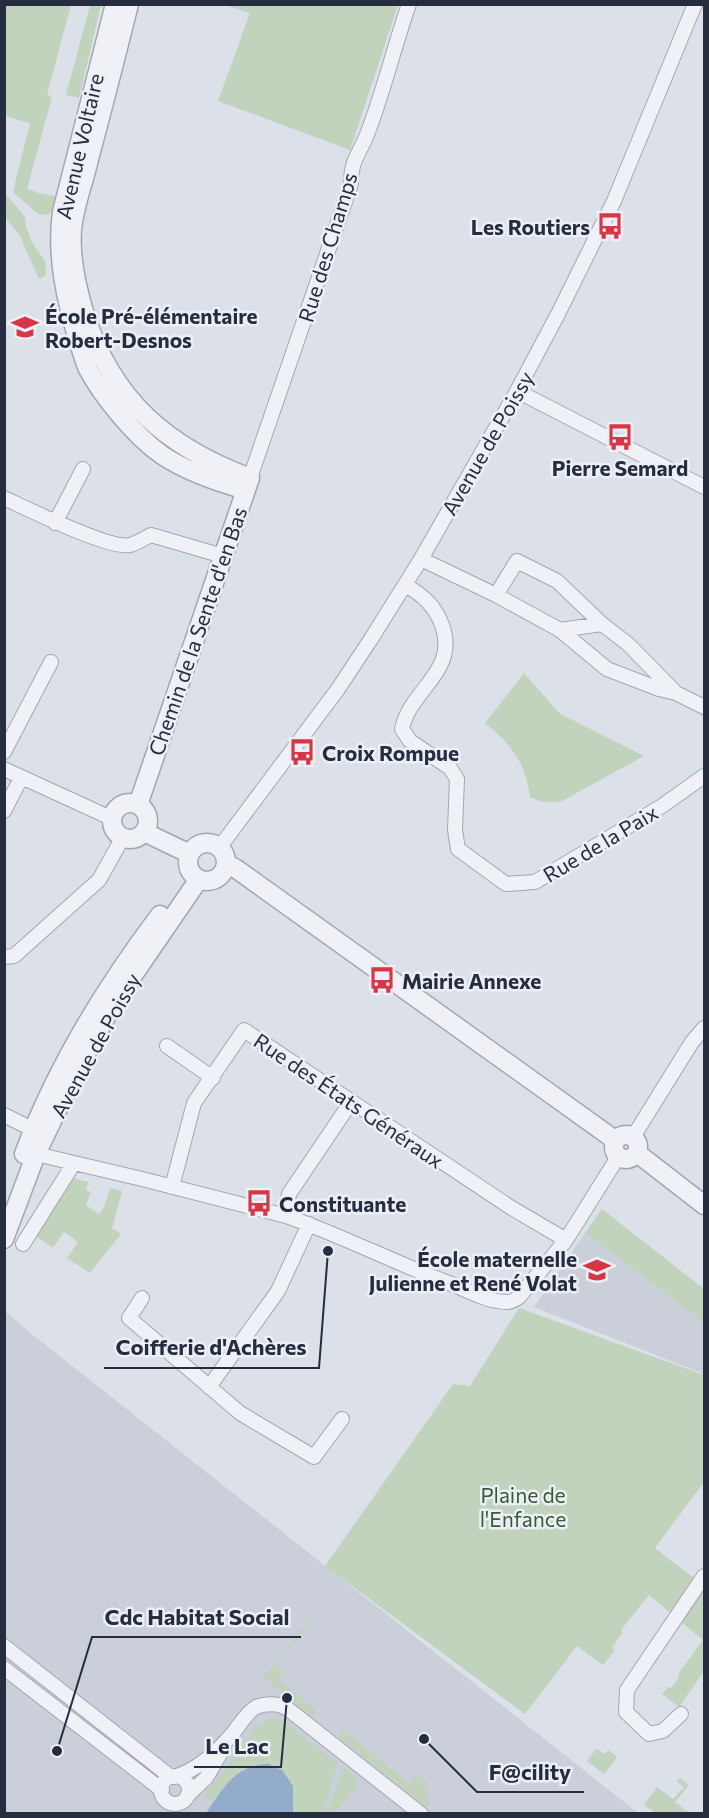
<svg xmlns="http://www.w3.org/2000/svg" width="709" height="1818" font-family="Commissioner,sans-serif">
<rect width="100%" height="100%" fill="#dce0e8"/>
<!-- built -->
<path fill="#cacfda" d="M585 1233 704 1323V1374L534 1307Z
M4 1310 33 1335 638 1813H5Z"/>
<!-- green -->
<path fill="#c1d2bd" d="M5 5H71L47 95 52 97 27 189 42 194 56 196 55 209 47 215 38 214 13 192 30 123 5 116Z
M90 5H101L79 98 66 95Z
M225 5H398L350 150 218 101 250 13Z
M4 192 25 217 26 227 33 244 45 261 46 275 39 279 19 234 5 218Z
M524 673 559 713 644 756 560 802H543L530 797C526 763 511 744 485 723Z
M73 1178 88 1182 86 1190 91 1192 86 1205 99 1214 105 1205 110 1188 122 1191 112 1228 121 1234 90 1273 67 1258 78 1242 64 1232 53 1248 34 1235Z
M602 1209 704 1289V1323L585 1233Z
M519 1308 704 1375V1482L655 1548 704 1586V1671L679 1707 662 1694 668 1687 671 1688 678 1679 679 1673 703 1640 649 1595 621 1630 623 1632 612 1648 615 1650 603 1665 577 1646 525 1714 325 1566 453 1384 470 1386Z
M314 1614 316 1615 276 1665 284 1672 278 1680 316 1710 313 1717 263 1678Z
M269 1719H277L284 1721 337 1763 324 1813H293L294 1811 235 1774 215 1801 203 1797 256 1728Z
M343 1730 409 1783 416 1775 426 1782 429 1805 425 1806 338 1737Z
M596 1749 605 1754 608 1750 617 1757 604 1774 587 1761Z
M345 1768 360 1782 335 1813H328L342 1770Z
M680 1778 689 1785 675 1802 689 1813H655L644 1805 657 1787 673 1799 684 1787 677 1782Z"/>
<!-- water -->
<path fill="#94accb" d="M268 1764 282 1770 293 1786V1813H206C224 1788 233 1766 268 1764Z"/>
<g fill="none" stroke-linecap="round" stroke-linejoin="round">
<defs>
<path id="minor" d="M517 391 704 487
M250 478 351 184C351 158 360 154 368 132 384 90 394 47 409 4
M4 498C26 508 110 550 130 545 137 543 145 538 151 535L223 556
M55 523 83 469
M421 559 496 595 560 630 607 669 659 689 676 693 704 707
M405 585C423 595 435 606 442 625 459 672 410 689 402 729L410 741 450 768 457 779 455 830 458 849 506 884 535 882 662 806 704 776
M496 595 517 561 557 581 602 624
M560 630 602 624 628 644 676 693
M4 752 51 662
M4 769 113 819
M4 811 21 778
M219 848 338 689 371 639 421 559 517 391 558 314 614 201 695 4
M4 957 14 956 99 880 123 837
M167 1046 213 1078
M4 1115 34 1130
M633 1137 692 1042 704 1028
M36 1154 142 1179 286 1216C343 1236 397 1264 454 1285 470 1292 489 1302 507 1302 512 1302 515 1300 519 1297L566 1240 618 1157
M172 1187 194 1103 244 1030 510 1207 566 1240
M286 1216 289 1194 351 1102
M23 1244 74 1163
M142 1298 129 1318 240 1413 314 1457 342 1419
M209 1387 278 1291 309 1224
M4 1646 171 1777
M4 1668 162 1790
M681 1714 663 1731 649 1734 626 1712 627 1690 704 1576
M161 1790a14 14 0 1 1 28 0a14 14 0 1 1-28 0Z
M174 1777C198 1770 218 1751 234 1732 240 1724 247 1712 256 1707 266 1703 279 1703 288 1709L421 1814
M187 1796 206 1778 224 1747"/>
<path id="tertiary" d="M115 4 62 212C56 256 66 301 79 343 82 351 84 361 88 369 103 397 135 436 162 455 187 472 217 482 246 490
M129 4C116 56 103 107 89 159 84 182 74 206 72 230 70 257 77 289 85 315 113 401 167 447 250 478L138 805
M112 821a18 18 0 1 1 36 0a18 18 0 1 1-36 0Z
M144 832 190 854
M188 862a19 19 0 1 1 38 0a19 19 0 1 1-38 0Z
M226 864 235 868 615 1140
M614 1147a12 12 0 1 1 24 0a12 12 0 1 1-24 0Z
M637 1153 704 1205
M24 1154C56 1067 105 988 160 915
M4 1239 36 1154 73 1077 112 1006 199 879"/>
</defs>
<!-- minor casing -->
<use href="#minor" stroke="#a1a7b2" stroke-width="16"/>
<!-- tertiary casing -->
<use href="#tertiary" stroke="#a1a7b2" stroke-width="21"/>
<!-- minor -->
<use href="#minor" stroke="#eff1f6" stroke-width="14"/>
<!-- tertiary -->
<use href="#tertiary" stroke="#eff1f6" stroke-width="18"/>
</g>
<!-- icons -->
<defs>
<symbol id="bus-bare" viewBox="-9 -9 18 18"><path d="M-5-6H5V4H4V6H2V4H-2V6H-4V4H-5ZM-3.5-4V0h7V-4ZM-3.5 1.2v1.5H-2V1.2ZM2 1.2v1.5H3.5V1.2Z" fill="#d73647" stroke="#eceff5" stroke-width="2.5" paint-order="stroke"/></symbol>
<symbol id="school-bare" viewBox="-9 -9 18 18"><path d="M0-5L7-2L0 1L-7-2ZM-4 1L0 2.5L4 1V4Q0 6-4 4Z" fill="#d73647" stroke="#eceff5" stroke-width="2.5" paint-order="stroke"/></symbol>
</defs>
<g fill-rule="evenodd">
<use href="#bus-bare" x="591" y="207" width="38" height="38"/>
<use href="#school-bare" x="6" y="308" width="38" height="38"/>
<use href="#bus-bare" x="601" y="418" width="38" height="38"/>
<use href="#bus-bare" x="283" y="733" width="38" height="38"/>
<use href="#bus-bare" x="363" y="961" width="38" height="38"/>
<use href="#bus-bare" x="240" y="1184" width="38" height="38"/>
<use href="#school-bare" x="578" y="1251" width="38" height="38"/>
</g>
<g text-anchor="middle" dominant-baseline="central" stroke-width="5" stroke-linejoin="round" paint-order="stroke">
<!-- street labels -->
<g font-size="21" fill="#252d3f" stroke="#eceff5">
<text transform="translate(79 146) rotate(-77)">Avenue Voltaire</text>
<text transform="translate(327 247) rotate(-73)">Rue des Champs</text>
<text transform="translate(487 443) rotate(-60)">Avenue de Poissy</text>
<text transform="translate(197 631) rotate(-71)">Chemin de la Sente d'en Bas</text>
<text transform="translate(600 843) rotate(-31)">Rue de la Paix</text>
<text transform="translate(95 1045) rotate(-61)">Avenue de Poissy</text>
<text transform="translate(349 1100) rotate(34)">Rue des États Généraux</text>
</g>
<!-- poi labels -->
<g font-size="21" font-weight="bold" fill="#252d3f" stroke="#eceff5" text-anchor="start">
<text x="590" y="226" text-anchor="end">Les Routiers</text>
<text x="45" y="315">École Pré-élémentaire<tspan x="45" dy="24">Robert-Desnos</tspan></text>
<text x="620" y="467" text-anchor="middle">Pierre Semard</text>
<text x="322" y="752">Croix Rompue</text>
<text x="402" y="980">Mairie Annexe</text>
<text x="279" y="1203">Constituante</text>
<text x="577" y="1258" text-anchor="end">École maternelle<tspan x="577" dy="24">Julienne et René Volat</tspan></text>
</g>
<!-- park labels -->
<g font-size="21" fill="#375c31" stroke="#eceff5">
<text x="523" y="1494">Plaine de<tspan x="523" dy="24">l'Enfance</tspan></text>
</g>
</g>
<!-- callouts -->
<path fill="none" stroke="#252d3f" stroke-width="2" d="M328 1251L319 1368H104M57 1751L92 1637H301M287 1698L281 1767H194M424 1739L477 1792H584"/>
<g fill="#252d3f" stroke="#eceff5" stroke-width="2">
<circle cx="328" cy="1251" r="6"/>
<circle cx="57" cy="1751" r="6"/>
<circle cx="287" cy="1698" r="6"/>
<circle cx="424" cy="1739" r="6"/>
</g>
<g font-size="22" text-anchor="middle" font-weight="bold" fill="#252d3f" stroke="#eceff5" stroke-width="5" stroke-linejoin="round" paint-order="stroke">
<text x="211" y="1355">Coifferie d'Achères</text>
<text x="197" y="1625">Cdc Habitat Social</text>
<text x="237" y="1754">Le Lac</text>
<text x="530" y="1780">F@cility</text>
</g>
<!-- border -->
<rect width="709" height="1818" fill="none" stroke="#252d3f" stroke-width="12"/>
</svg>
